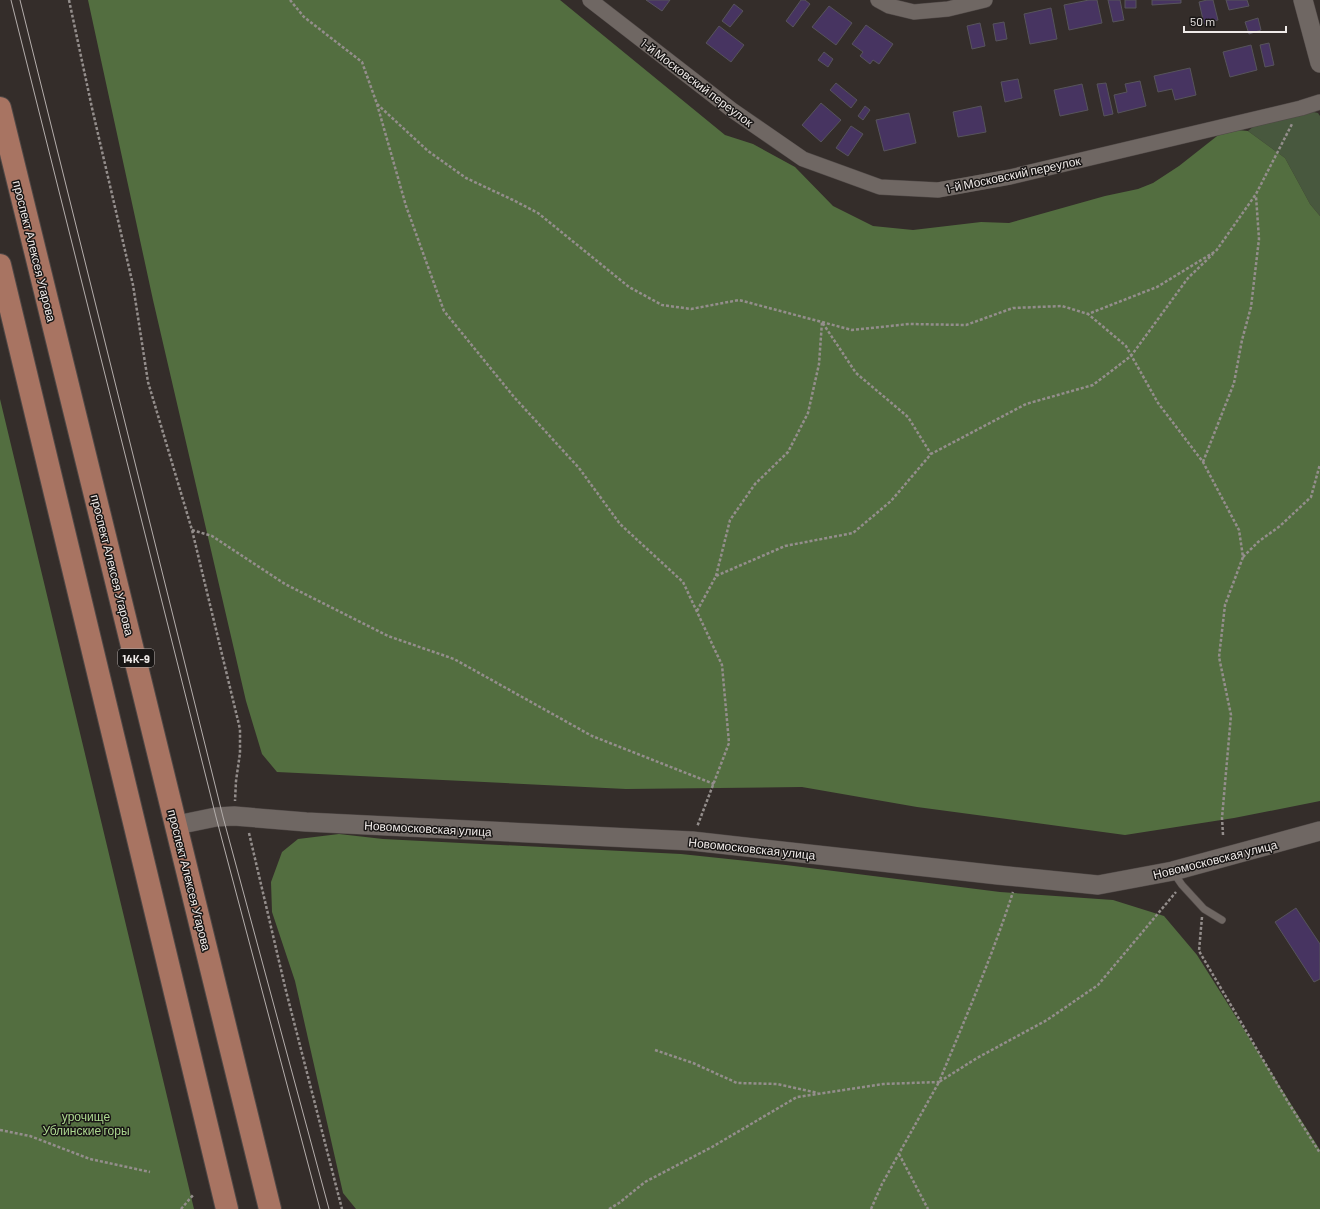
<svg xmlns="http://www.w3.org/2000/svg" width="1320" height="1209" font-family="Barlow,sans-serif">
<rect width="100%" height="100%" fill="#342d2a"/>
<!-- green -->
<path fill="#48583e" d="M1305 110 1318 113 1320 116V216L1310 204 1285 158 1248 131 1260 121Z"/>
<!-- forest -->
<path fill="#536e40" d="M88 0H560L725 135 753 144 795 167 833 206 873 226 913 230 981 222 1009 223 1105 196 1138 189 1153 183 1179 166 1226 129 1248 131 1285 158 1310 204 1320 216V801L1234 818 1125 835 917 807 802 787 626 789 277 772 262 754 246 701 153 300Z
M0 399 194 1209H0Z
M339 834 383 839 681 854 786 865 1000 892 1113 900 1164 916 1197 955 1320 1150V1209H356L343 1193 295 981 272 912 271 882 282 852 298 839Z"/>
<!-- building -->
<path fill="#473461" stroke="#57545b" d="M646 0H670L662 11Z
M801 0H805L810 4 793 27 786 21Z
M1089 0H1097L1102 23 1069 30 1064 5Z
M1108 0H1120L1124 20 1113 22Z
M1125 0H1136V8H1125Z
M1152 0H1181V3L1152 5Z
M1207 0H1213L1218 20 1204 24 1199 2Z
M1226 0H1247L1249 6 1229 10Z
M734 4 743 11 730 27 722 21Z
M829 6 852 23 836 45 812 27Z
M1051 8 1057 39 1030 44 1024 14Z
M1258 18 1261 30 1249 34 1245 22Z
M1004 22 1007 39 996 41 993 24Z
M980 23 985 46 972 49 967 26Z
M866 25 893 44 879 64 873 60 870 64 860 56 863 52 852 44Z
M719 26 744 45 731 62 706 43Z
M1269 43 1274 65 1265 67 1260 45Z
M1251 45 1257 70 1230 77 1223 52Z
M824 52 833 59 828 67 818 60Z
M1190 68 1196 95 1175 100 1172 89 1158 92 1154 76Z
M1018 79 1022 98 1005 102 1001 82Z
M1140 81 1146 106 1118 113 1114 95 1127 92 1125 84Z
M836 83 857 100 851 108 830 90Z
M1106 83 1113 114 1104 116 1097 84Z
M1082 84 1088 110 1060 116 1054 90Z
M821 103 841 120 821 142 802 125Z
M865 106 870 110 863 120 858 116Z
M981 106 986 132 958 137 953 112Z
M909 113 916 143 884 151 876 120Z
M851 126 863 134 848 156 836 148Z
M1296 908 1320 944V979L1314 982 1275 922Z"/>
<g fill="none" stroke-linecap="round" stroke-linejoin="round">
<defs>
<path id="service" d="M1173 872 1182 885 1204 909 1222 920"/>
<path id="minor" d="M590 0 732 110 803 159 880 187 938 190 1010 177 1301 108 1320 102
M878 0 889 6 914 12 948 9 985 0"/>
<path id="tertiary" d="M1303 0 1320 63
M177 825 216 817 234 816 306 822 692 841 998 875 1098 885 1173 871 1320 831"/>
<path id="primary" d="M0 108 270 1209
M0 265 227 1209"/>
</defs>
<!-- service casing -->
<use href="#service" stroke="#4f4846" stroke-width="8"/>
<!-- minor casing -->
<use href="#minor" stroke="#4f4846" stroke-width="16"/>
<!-- tertiary casing -->
<use href="#tertiary" stroke="#4f4846" stroke-width="20"/>
<!-- primary casing -->
<use href="#primary" stroke="#4f4846" stroke-width="24"/>
<!-- path -->
<path stroke="#948e8c" stroke-width="2.5" stroke-dasharray="3 2" stroke-linecap="butt" d="M69 0 92 108 133 285 148 382 192 530 240 729V753L236 781 235 801
M290 0 304 17 362 62 377 104 428 151 466 178 513 200 538 213 629 287 662 305 691 309 739 300 852 330 909 324 966 325 1013 308 1062 306 1088 314
M377 104 406 206 444 311 514 397 579 468 620 524 683 582 722 665 729 743 697 827
M1203 462 1234 383 1242 340 1251 307 1259 239 1256 196
M192 530 212 536 285 584 388 636 454 659 592 736 714 784
M1243 557 1258 542 1280 526 1311 497 1320 464
M716 576 730 520 755 484 788 452 808 413 819 364 822 322 856 373 908 417 931 454
M697 611 716 576 785 546 853 533 891 501 931 454 1026 404 1093 385 1131 356 1188 278 1213 254
M249 833 286 991 342 1209
M1223 835 1222 818 1231 715 1219 657 1225 605 1243 557 1239 530 1203 462 1158 403 1126 346 1088 314 1157 287 1216 251 1256 194 1292 124
M1202 917 1199 951 1288 1102 1320 1153
M655 1050 693 1063 737 1083 777 1084 818 1093
M0 1130 30 1136 90 1159 150 1172
M899 1154 928 1209
M181 1209 194 1194
M609 1209 619 1203 645 1182 712 1147 797 1097 883 1084 939 1082C965 1019 992 957 1013 892
M871 1209 882 1184 939 1082 977 1058 1047 1020 1098 985 1176 892"/>
<!-- service -->
<use href="#service" stroke="#6f6763" stroke-width="7"/>
<!-- minor -->
<use href="#minor" stroke="#6f6763" stroke-width="15"/>
<!-- tertiary -->
<use href="#tertiary" stroke="#6f6763" stroke-width="19"/>
<!-- primary -->
<use href="#primary" stroke="#a87462" stroke-width="22"/>
<!-- tram -->
<path stroke="#b4aeac" stroke-width="1" d="M11 0 216 817 320 1209
M20 0 223 817 329 1209"/>
</g>
<g text-anchor="middle" dominant-baseline="central" stroke-width="3" stroke-linejoin="round" paint-order="stroke">
<!-- shield labels -->
<rect fill="#191615" stroke="#b0aba9" stroke-width="1" x="118" y="649" width="36" height="18" rx="3"/>
<g font-size="11" font-weight="bold" fill="#f0ebe9">
<text x="136" y="658">14К-9</text>
</g>
<!-- street labels -->
<g font-size="12" fill="#f0ebe9" stroke="#191615">
<text transform="translate(697 82) rotate(37)">1-й Московский переулок</text>
<text transform="translate(1013 174) rotate(-12)">1-й Московский переулок</text>
<text transform="translate(35 251) rotate(76)">проспект Алексея Угарова</text>
<text transform="translate(113 565) rotate(76)">проспект Алексея Угарова</text>
<text transform="translate(428 828) rotate(3)">Новомосковская улица</text>
<text transform="translate(752 848) rotate(6)">Новомосковская улица</text>
<text transform="translate(1215 859) rotate(-14)">Новомосковская улица</text>
<text transform="translate(190 880) rotate(76)">проспект Алексея Угарова</text>
</g>
<!-- park labels -->
<g font-size="12" fill="#add990" stroke="#191615">
<text x="86" y="1116">урочище<tspan x="86" dy="14">Ублинские горы</tspan></text>
</g>
</g>
<!-- scale -->
<path d="M1184 26v6h102v-6" fill="none" stroke="#f0ebe9" stroke-width="2"/>
<text x="1190" y="26" font-size="12" fill="#f0ebe9" stroke="#191615" stroke-width="3" paint-order="stroke">50 m</text>
</svg>
